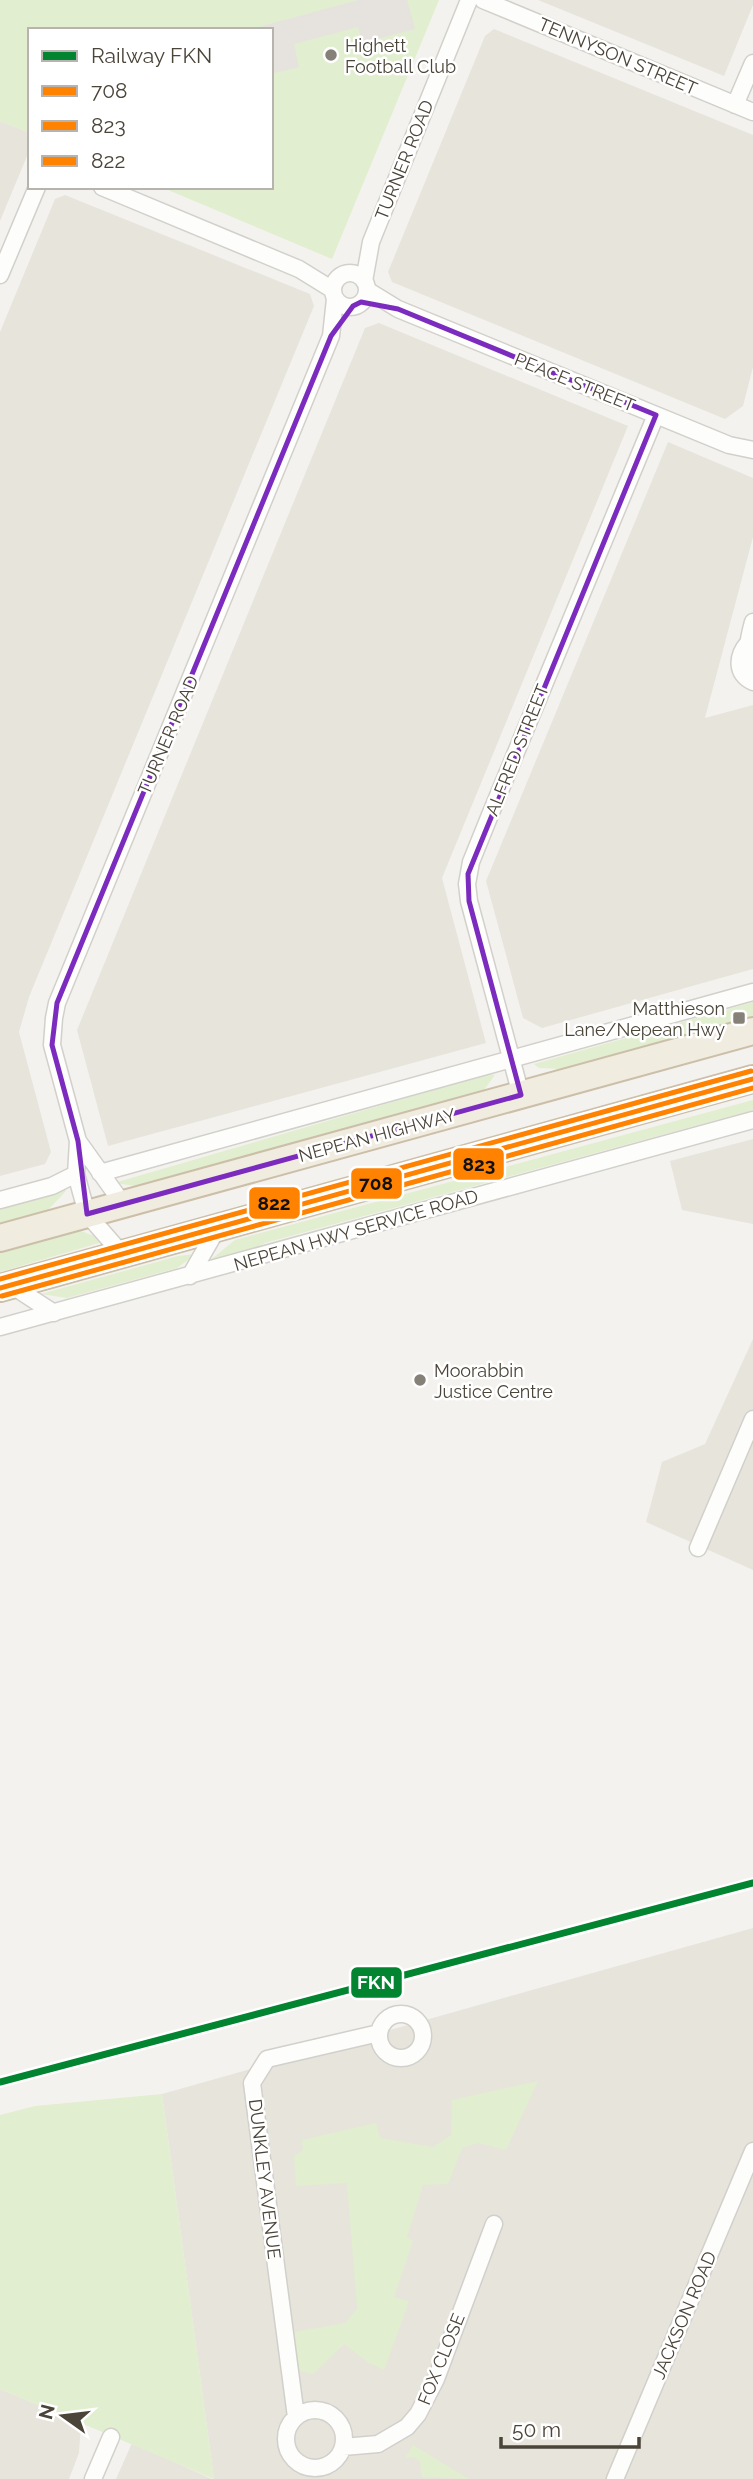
<svg xmlns="http://www.w3.org/2000/svg" width="753" height="2479" font-family="Raleway,sans-serif">
<rect width="100%" height="100%" fill="#f4f2ee"/>
<!-- residential -->
<path fill="#e7e4dc" d="M538 0H753V5L724 76Z
M494 29 753 135V367L743 406 725 419 392 282 388 272 485 36Z
M0 121 30 133V149L0 221Z
M65 195 310 294 314 306 29 997 19 1032 51 1152 45 1164 0 1176V332L55 199Z
M379 323 628 426 442 878 486 1043 108 1146 77 1030 365 328Z
M668 442 753 478V537L705 718 753 705V969L542 1028 523 1018 486 881Z
M753 1139V1224L682 1210 670 1161Z
M753 1339V1570L646 1522 662 1462 705 1444Z
M753 1928V2479H214L162 2094Z
M0 2389 81 2423 79 2453 69 2479H0Z
M132 2443 212 2479H116Z"/>
<!-- green -->
<path fill="#e1eecf" d="M0 0H439L332 259 161 187H271V30H30V133L0 121Z
M753 1002V1016L560 1069 539 1068 534 1064Z
M489 1074 495 1075 484 1090 136 1186 114 1183Z
M753 1100V1110L265 1243 239 1258 203 1266 235 1240Z
M64 1187 66 1191 48 1210 0 1224V1208L50 1194Z
M81 1231 100 1238 99 1243 0 1272V1252Z
M196 1254 177 1268 67 1298 41 1294 178 1256Z
M538 2081 506 2150 478 2143 462 2148 448 2184 423 2185 407 2237 413 2241 394 2297 409 2301 384 2370 369 2363 344 2344 313 2374 297 2370 294 2332 345 2323 357 2309 347 2183 296 2186 294 2156 303 2150 302 2140 376 2123 380 2138 433 2147 451 2135 452 2100Z
M162 2094 214 2479 0 2389V2115L35 2106Z
M413 2445 469 2479 422 2477 420 2462 414 2457 405 2458Z"/>
<!-- parking -->
<path fill="#e6e3df" d="M358 0H407L415 29 362 43 358 27 294 44 299 67 275 73 271 59V30H263L262 26Z"/>
<g fill="none" stroke-linecap="round" stroke-linejoin="round">
<defs>
<path id="minor" d="M483 0 753 112
M735 105 753 63
M102 187 299 269 333 290
M333 290a17 17 0 1 1 34 0a17 17 0 1 1-34 0Z
M0 275 37 187
M364 281 371 242 469 0
M367 290 398 309 729 445 753 450
M753 622C749 637 745 650 753 665
M748 643C736 657 736 674 753 682
M521 1095 469 901 467 884 471 862 490 815 656 415
M78 1141 123 1204
M100 1173 753 992
M0 1200 52 1186 76 1174
M122 1254 87 1214 76 1174 78 1141 52 1045 54 1018 57 1003 331 336 335 299
M190 1276 217 1229
M11 1285 54 1313
M0 1327 753 1120
M698 1548 753 1419
M379 2036a22 22 0 1 1 44 0a22 22 0 1 1-44 0Z
M286 2439a29 29 0 1 1 58 0a29 29 0 1 1-58 0Z
M296 2417 252 2083 267 2059 379 2033
M343 2447 378 2444 407 2427 418 2414 436 2379 494 2224
M93 2479 111 2437
M615 2479 753 2151"/>
<path id="trunk" d="M0 1238 753 1031
M0 1288 753 1079"/>
</defs>
<!-- minor casing -->
<use href="#minor" stroke="#d2d0cb" stroke-width="19"/>
<!-- trunk casing -->
<use href="#trunk" stroke="#ccbfa9" stroke-width="30"/>
<!-- minor -->
<use href="#minor" stroke="#fdfdfc" stroke-width="16"/>
<!-- trunk -->
<use href="#trunk" stroke="#f0ece0" stroke-width="26"/>
<defs>
<path id="bus-1" d="M0 1288 753 1079"/>
<path id="bus-2" d="M2 1296 753 1088"/>
<path id="bus-3" d="M0 1279 751 1071"/>
</defs>
<!-- bus-1 casing -->
<use href="#bus-1" stroke="#fff" stroke-width="10"/>
<!-- bus-2 casing -->
<use href="#bus-2" stroke="#fff" stroke-width="10"/>
<!-- bus-3 casing -->
<use href="#bus-3" stroke="#fff" stroke-width="10"/>
<!-- bus-1 -->
<use href="#bus-1" stroke="#ff8200" stroke-width="5"/>
<!-- bus-2 -->
<use href="#bus-2" stroke="#ff8200" stroke-width="5"/>
<!-- bus-3 -->
<use href="#bus-3" stroke="#ff8200" stroke-width="5"/>
<defs>
<path id="rail-1" d="M0 2082 753 1883"/>
</defs>
<!-- rail-1 casing -->
<use href="#rail-1" stroke="#fff" stroke-width="12"/>
<!-- rail-1 -->
<use href="#rail-1" stroke="#028430" stroke-width="7"/>
</g>
<!-- marked area -->
<path fill="none" stroke="#7b2cbf" stroke-width="5" stroke-linejoin="round" d="M361 302 398 309 656 415 468 874 469 901 521 1095 87 1214 78 1141 52 1045 57 1003 331 336 353 306Z"/>
<!-- markers -->
<g fill="#868178" stroke="#fff" stroke-width="2.5">
<circle cx="331" cy="55" r="7"/>
<rect x="732" y="1011" width="14" height="14" rx="3.5"/>
<circle cx="420" cy="1380" r="7"/>
</g>
<g text-anchor="middle" dominant-baseline="central" stroke-width="5" stroke-linejoin="round" paint-order="stroke">
<!-- poi labels -->
<g font-size="18" fill="#4b4439" stroke="#fff" text-anchor="start">
<text x="345" y="45">Highett<tspan x="345" dy="21">Football Club</tspan></text>
<text x="725" y="1008" text-anchor="end">Matthieson<tspan x="725" dy="21">Lane/Nepean Hwy</tspan></text>
<text x="434" y="1370">Moorabbin<tspan x="434" dy="21">Justice Centre</tspan></text>
</g>
<!-- street labels -->
<g font-size="18" fill="#4b4439" stroke="#fff">
<text transform="translate(618 56) rotate(23)">TENNYSON STREET</text>
<text transform="translate(404 160) rotate(-68)">TURNER ROAD</text>
<text transform="translate(575 382) rotate(22)">PEACE STREET</text>
<text transform="translate(168 735) rotate(-67)">TURNER ROAD</text>
<text transform="translate(517 750) rotate(-68)">ALFRED STREET</text>
<text transform="translate(377 1135) rotate(-15)">NEPEAN HIGHWAY</text>
<text transform="translate(356 1230) rotate(-16)">NEPEAN HWY SERVICE ROAD</text>
<text transform="translate(265 2179) rotate(83)">DUNKLEY AVENUE</text>
<text transform="translate(684 2315) rotate(-67)">JACKSON ROAD</text>
<text transform="translate(441 2359) rotate(-68)">FOX CLOSE</text>
</g>
</g>
<g stroke="#fff" stroke-width="2.5">
<rect x="452" y="1147" width="53" height="34" rx="7" fill="#ff8200"/>
<rect x="350" y="1167" width="53" height="33" rx="7" fill="#ff8200"/>
<rect x="248" y="1186" width="53" height="34" rx="7" fill="#ff8200"/>
<rect x="350" y="1966" width="53" height="33" rx="7" fill="#028430"/>
</g>
<g font-size="19" text-anchor="middle" font-weight="bold" fill="#fff">
<text x="376" y="1989">FKN</text>
</g>
<g font-size="19" text-anchor="middle" font-weight="bold" fill="#111">
<text x="479" y="1171">823</text>
<text x="376" y="1190">708</text>
<text x="274" y="1210">822</text>
</g>
<!-- legend -->
<rect x="28" y="28" width="245" height="161" fill="#ffffff" stroke="#b7b4b0" stroke-width="2"/>
<rect x="42" y="51" width="35" height="10" fill="#028430" stroke="#b7b4b0" stroke-width="2"/>
<text x="91" y="63" font-size="21" fill="#4b4439">Railway FKN</text>
<rect x="42" y="86" width="35" height="10" fill="#ff8200" stroke="#b7b4b0" stroke-width="2"/>
<text x="91" y="98" font-size="21" fill="#4b4439">708</text>
<rect x="42" y="121" width="35" height="10" fill="#ff8200" stroke="#b7b4b0" stroke-width="2"/>
<text x="91" y="133" font-size="21" fill="#4b4439">823</text>
<rect x="42" y="156" width="35" height="10" fill="#ff8200" stroke="#b7b4b0" stroke-width="2"/>
<text x="91" y="168" font-size="21" fill="#4b4439">822</text>
<!-- north arrow -->
<g transform="translate(63 2416) rotate(284)" stroke="#ffffff" stroke-width="5" paint-order="stroke">
<path d="M0-5L12 26L0 18L-12 26Z" fill="#4b4439"/>
<text y="-10" font-size="19" font-weight="bold" text-anchor="middle" fill="#4b4439">N</text>
</g>
<!-- scale -->
<path d="M501 2437v10h138v-10" fill="none" stroke="#4b4439" stroke-width="3.5"/>
<text x="512" y="2437" font-size="21" fill="#4b4439" stroke="#ffffff" stroke-width="5" paint-order="stroke">50 m</text>
</svg>
